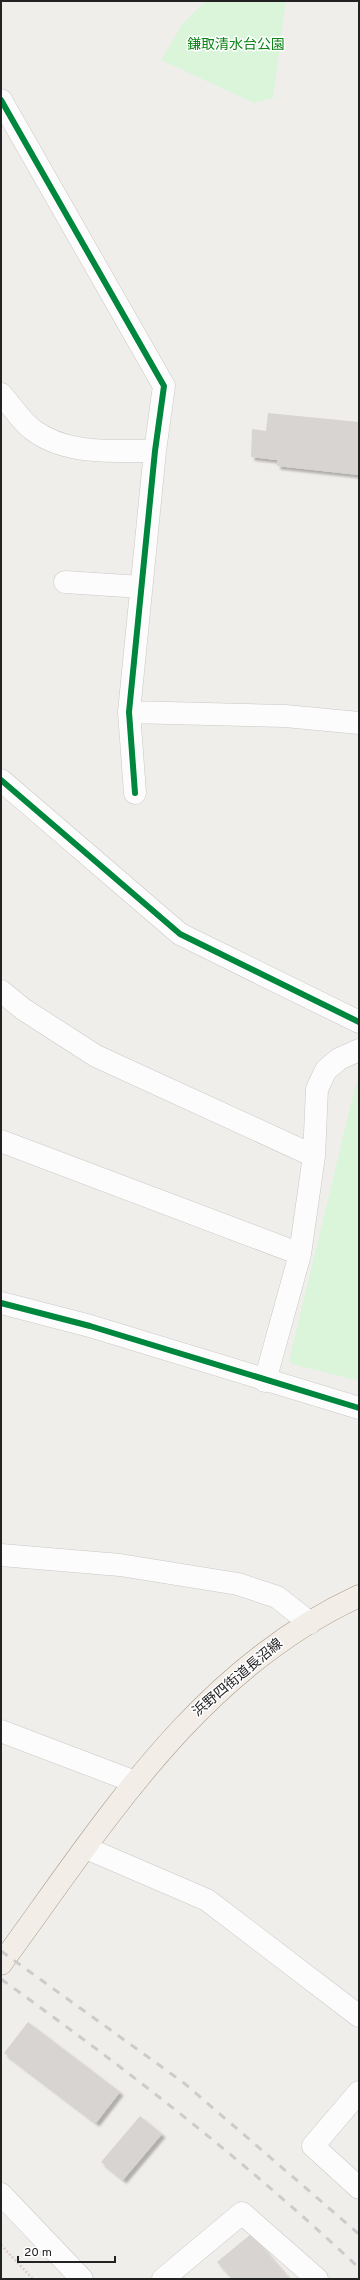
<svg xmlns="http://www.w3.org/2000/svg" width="360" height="2280" font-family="Overpass,'Noto Sans JP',sans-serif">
<defs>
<filter id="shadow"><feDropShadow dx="3.5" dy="3.5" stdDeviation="1" flood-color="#0004"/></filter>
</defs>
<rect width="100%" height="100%" fill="#f0eeeb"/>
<!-- park -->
<path fill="#daf5da" d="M206 1H286L273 98 254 103 161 60 183 23Z
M359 1080V1381L292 1364 289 1361 356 1083Z"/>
<!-- building -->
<path fill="#d7d4d2" filter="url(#shadow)" d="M268 413 359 422V475L277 466V460L251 457 252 429 266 431Z
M28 2022 120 2092 96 2123 4 2053Z
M140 2116 162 2134 123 2180 101 2162Z
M251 2234 289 2279H232L217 2262Z"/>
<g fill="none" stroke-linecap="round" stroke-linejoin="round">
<defs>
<path id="minor" d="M1 100 164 386 155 451 129 712 135 793
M1 394C11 405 21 421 33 430 68 456 114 450 155 451
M65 582 141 587
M129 712 285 716 359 723
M1 780 180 934 359 1022
M1 991 23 1009 96 1056 314 1156
M1 1141 300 1254
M265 1381 300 1254 314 1156 317 1089 326 1070 339 1059 359 1050
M1 1731 135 1782
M86 1848 207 1900 359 2016
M359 2092 313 2146 359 2188
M163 2279 242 2213 317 2279"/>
<path id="tertiary" d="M1 1303 90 1326 359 1408
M1 1555 120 1565 238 1584 277 1597 310 1623
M1 2194 82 2279"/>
<path id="primary" d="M1 1964C103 1825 196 1671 359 1596"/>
</defs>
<!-- minor casing -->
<use href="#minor" stroke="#c9c8c7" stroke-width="23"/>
<!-- tertiary casing -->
<use href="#tertiary" stroke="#c9c8c7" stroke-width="23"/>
<!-- primary casing -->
<use href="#primary" stroke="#a79c86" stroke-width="23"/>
<!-- path -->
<path stroke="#dccecd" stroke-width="2.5" stroke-dasharray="2 2" stroke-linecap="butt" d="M1 2245 33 2279"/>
<!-- minor -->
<use href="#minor" stroke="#fdfcfc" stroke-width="22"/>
<!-- tertiary -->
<use href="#tertiary" stroke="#fdfcfc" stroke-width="22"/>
<!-- primary -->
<use href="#primary" stroke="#f3ede7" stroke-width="22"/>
<!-- rail -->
<path stroke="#ccc" stroke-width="3" stroke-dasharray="8 8" stroke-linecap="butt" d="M1 1951 184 2083 359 2234
M1 1979C126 2069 247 2162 359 2268"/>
<defs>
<path id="cycleway" d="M1 100 164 386 155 451 129 712 135 793
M1 780 180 934 359 1022
M1 1303 90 1326 359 1408"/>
</defs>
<!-- cycleway casing -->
<use href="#cycleway" stroke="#fff" stroke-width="8"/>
<!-- cycleway -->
<use href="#cycleway" stroke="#00873e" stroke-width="6"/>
</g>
<g text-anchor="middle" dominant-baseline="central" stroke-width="3" stroke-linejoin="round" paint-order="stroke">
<!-- park labels -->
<g font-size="14" fill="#0c8416" stroke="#fff">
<text x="236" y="45">鎌取清水台公園</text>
</g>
<!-- street labels -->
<g font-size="14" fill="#222" stroke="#fff">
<text transform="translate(238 1678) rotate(-40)">浜野四街道長沼線</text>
</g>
</g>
<!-- border -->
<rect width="360" height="2280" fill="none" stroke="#222222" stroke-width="4"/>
<!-- scale -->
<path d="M18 2256v6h97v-6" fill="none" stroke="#222222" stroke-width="2"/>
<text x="24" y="2256" font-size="12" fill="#222222" stroke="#ffffff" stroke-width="3" paint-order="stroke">20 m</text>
</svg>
